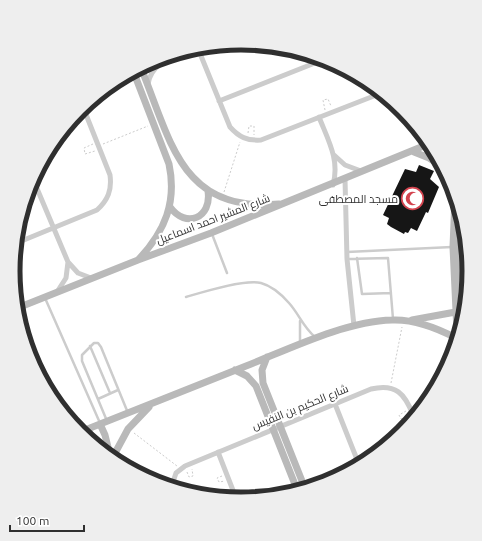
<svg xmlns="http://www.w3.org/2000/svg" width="482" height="541" font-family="Ubuntu,Cairo,sans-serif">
<rect width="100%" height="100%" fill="#fff"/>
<!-- building -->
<path fill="#161616" d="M419 165 434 171 430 179 439 187 428 213 426 212 417 231 411 228 408 233 405 232 404 234 391 227 387 224 389 218 383 215 405 169 416 172Z"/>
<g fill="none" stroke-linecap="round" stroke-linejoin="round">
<!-- path -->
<path stroke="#ccc" stroke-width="1" stroke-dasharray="2 2" stroke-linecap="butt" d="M325 110 323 100 328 99 331 106
M248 133 249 126H254V135
M93 144 84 148 85 154 95 151
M103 144 148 126
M224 192 240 142
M391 383 402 327
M406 411 399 415 401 419 408 416
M134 433 177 466
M187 472 189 477 193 476 192 469
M222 476 217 478 219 482 225 481"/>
<!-- lane -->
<path stroke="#ccc" stroke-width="2.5" d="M212 234 227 273
M347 252 452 247
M357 258 362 294 391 293
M347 259 388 258 393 319
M186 297C203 292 244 279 261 283 272 286 282 295 289 303 299 314 303 327 315 337
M45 298 100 423
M300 321V342
M90 346 110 393
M98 399 118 390
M107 421 82 361V355L94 343H98L101 347 128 413"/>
<!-- street -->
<path stroke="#ccc" stroke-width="5" d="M199 51 230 127C239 137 247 141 261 140L379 94
M148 84C151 66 164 61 180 55
M219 101 325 59
M319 117C328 140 340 160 333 185
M334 155 345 165 361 171
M33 179 68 262 78 273 91 278
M345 179 347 259 354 326
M19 242 97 210C108 200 112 190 110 175L83 107
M57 292 66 278 68 262
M335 404 358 462
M218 452 236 498
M172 485 176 473 185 466 371 389C396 383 405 394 413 415"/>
<!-- secondary -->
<path stroke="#b9b9b9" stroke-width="7" d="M141 68C171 141 181 213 279 204
M134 73 169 164C177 202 165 231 139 259
M414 152 429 158 440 165
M455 198 453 247 457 332
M170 207C186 229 212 218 208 191
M460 223V264L463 299
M20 307 138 260 211 233 426 145
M412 320 461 311
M267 357 262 370 263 383 304 486
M235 370 247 376 256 386 296 487
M100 424 105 435 109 451
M80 432C135 410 191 388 246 366 289 349 346 321 392 320 414 319 437 328 456 338
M114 455 128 429 149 407"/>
</g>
<!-- icons -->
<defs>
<symbol id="mosque-ring" viewBox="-11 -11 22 22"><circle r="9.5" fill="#fff" stroke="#d3444f" stroke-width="1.5"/><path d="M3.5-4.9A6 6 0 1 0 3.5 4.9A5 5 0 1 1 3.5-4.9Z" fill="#d3444f"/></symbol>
</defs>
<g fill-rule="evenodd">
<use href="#mosque-ring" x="400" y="186" width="25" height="25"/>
</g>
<g text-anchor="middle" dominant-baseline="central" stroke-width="4" stroke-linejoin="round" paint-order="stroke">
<!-- poi labels -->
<g font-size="11" fill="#2f2f2f" stroke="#fff" text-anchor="end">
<text x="398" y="199">مسجد المصطفى</text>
</g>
<!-- street labels -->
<g font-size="11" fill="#2f2f2f" stroke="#fff">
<text transform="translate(213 219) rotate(-21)">شارع المشير احمد اسماعيل</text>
<text transform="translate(300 407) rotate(-22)">شارع الحكيم بن النفيس</text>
</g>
</g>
<!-- crop -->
<path d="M0 0H482V541H0ZM20 271a221 221 0 1 1 442 0a221 221 0 1 1-442 0Z" fill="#eee" fill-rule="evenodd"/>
<path fill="none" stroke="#2f2f2f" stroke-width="5" d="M20 271a221 221 0 1 1 442 0a221 221 0 1 1-442 0Z"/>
<!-- scale -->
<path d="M10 525v6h74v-6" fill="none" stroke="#2f2f2f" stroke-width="2"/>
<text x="16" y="525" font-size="12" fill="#2f2f2f" stroke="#ffffff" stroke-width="3" paint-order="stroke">100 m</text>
</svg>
